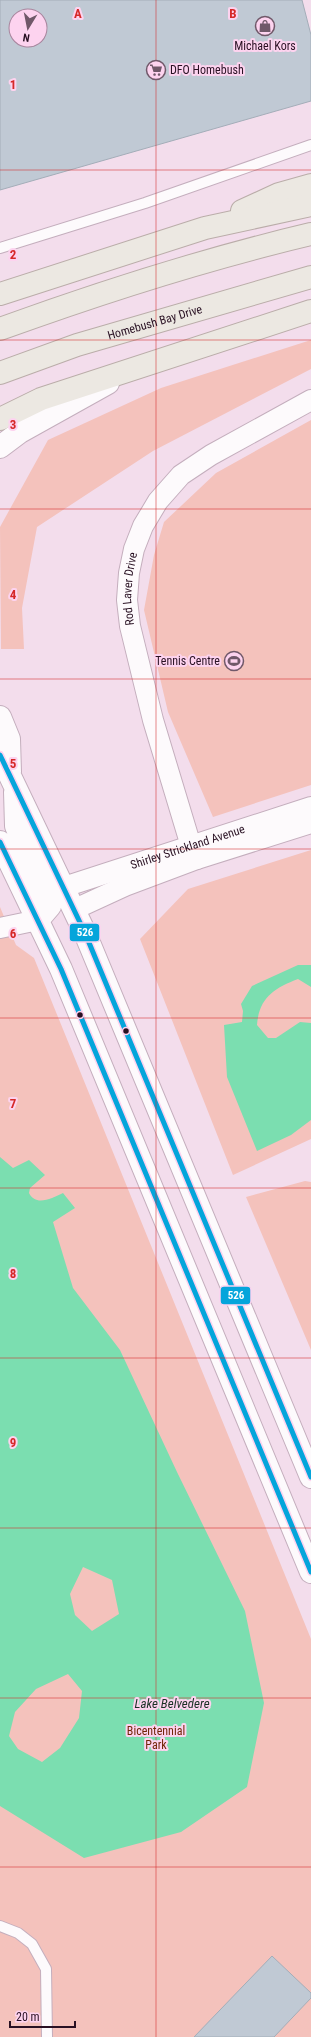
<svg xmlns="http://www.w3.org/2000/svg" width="311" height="2037" font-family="'Roboto Condensed',sans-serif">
<rect width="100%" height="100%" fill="#f3ddec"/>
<!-- green -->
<path fill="#f4c2bc" d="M311 340V369L153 451 37 527 22 608 24 649H1L0 527 48 440 161 388Z
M311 420V785L213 817 168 712 144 610 154 555 164 522 216 473Z
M311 850V1139L233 1175 140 939 188 889Z
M0 907 16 945 34 958 311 1639V2037H0Z
M305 1181 311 1182V1350L246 1197Z"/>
<!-- water -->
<path fill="#7bdeb0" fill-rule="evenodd" d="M298 965H311V987L298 979C274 988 259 998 257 1025L268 1038H276L300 1022 311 1023V1120L291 1135 257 1151 227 1077 224 1025 242 1022 243 1011 241 1004 252 986Z
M0 1157 13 1168 29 1160 45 1175 30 1188 29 1193C36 1207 52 1198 63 1193L75 1208 53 1222 73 1288 120 1350 177 1472 245 1611 264 1703 247 1787 181 1832 84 1858 0 1806ZM83 1567 112 1580 119 1614 92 1631 75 1615 70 1594ZM68 1674 82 1691 79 1718 60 1748 42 1762 18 1749 9 1736 15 1712 36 1689Z"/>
<!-- building -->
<path fill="#c0c9d4" stroke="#a3adb8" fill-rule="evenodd" d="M0 0H302L311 35V101L0 190ZM16 16H40V40H16Z
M272 1956 311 1993V1998L274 2037H194Z"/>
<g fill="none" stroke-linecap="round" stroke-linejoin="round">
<defs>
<path id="service" d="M0 248 145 203 311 145
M0 1926 18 1933 32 1944 46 1969 47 2037"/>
<g id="minor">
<path id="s1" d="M197 859 188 836 153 720 130 626 127 600 129 573 134 549 143 526 158 501 181 475 211 455 311 400"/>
<path id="s2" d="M64 887 311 807"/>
<path d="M75 909 125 886 197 859 311 823"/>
<path d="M0 928 38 920"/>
</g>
<path id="secondary" d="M0 447 20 432 108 383
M0 717 9 739 10 772
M0 755 85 933 311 1477
M15 792 16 826 50 906 38 920
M0 842 61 969 311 1572"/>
<g id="trunk">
<path d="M242 211 279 194 311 185"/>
<path d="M0 294 205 228 311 205"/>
<path d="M0 329C102 292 205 259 311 234"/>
<path id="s3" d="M0 373 77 345 311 277"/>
<path d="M0 419 41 399 311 311"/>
</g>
</defs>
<!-- service casing -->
<use href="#service" stroke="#c4aebd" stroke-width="12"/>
<!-- minor casing -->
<use href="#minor" stroke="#c4aebd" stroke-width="22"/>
<!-- secondary casing -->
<use href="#secondary" stroke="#c4aebd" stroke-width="24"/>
<!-- trunk casing -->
<use href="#trunk" stroke="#baada9" stroke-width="24"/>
<!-- service -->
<use href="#service" stroke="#fdfafc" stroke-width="10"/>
<!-- minor -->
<use href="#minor" stroke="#fdfafc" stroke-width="20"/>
<!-- secondary -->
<use href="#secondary" stroke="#fdfafc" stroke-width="22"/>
<!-- trunk -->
<use href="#trunk" stroke="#ece8e2" stroke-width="22"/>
<defs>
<path id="bus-1" d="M0 755 85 933 311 1477
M0 842 61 969 311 1572"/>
</defs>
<!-- bus-1 casing -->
<use href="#bus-1" stroke="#fdd3ef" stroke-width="8"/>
<!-- bus-1 -->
<use href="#bus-1" stroke="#04a5db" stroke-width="5"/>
</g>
<!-- grid -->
<path fill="none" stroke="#d62828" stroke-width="1" stroke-opacity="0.55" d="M156 0V2037M0 170H311M0 340H311M0 509H311M0 679H311M0 849H311M0 1018H311M0 1188H311M0 1358H311M0 1528H311M0 1698H311M0 1867H311"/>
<!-- icons -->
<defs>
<symbol id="shop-ring" viewBox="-11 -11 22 22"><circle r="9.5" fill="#fdd3ef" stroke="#705869" stroke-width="1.5"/><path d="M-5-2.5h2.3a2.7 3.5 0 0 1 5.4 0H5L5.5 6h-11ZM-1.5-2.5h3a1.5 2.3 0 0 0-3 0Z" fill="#705869"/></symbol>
<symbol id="supermarket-ring" viewBox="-11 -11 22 22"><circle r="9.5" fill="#fdd3ef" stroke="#705869" stroke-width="1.5"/><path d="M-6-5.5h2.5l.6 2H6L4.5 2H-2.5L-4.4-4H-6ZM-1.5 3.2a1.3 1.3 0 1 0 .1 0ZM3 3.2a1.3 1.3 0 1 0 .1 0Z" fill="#705869"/></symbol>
<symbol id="stadium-ring" viewBox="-11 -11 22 22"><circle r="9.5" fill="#fdd3ef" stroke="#705869" stroke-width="1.5"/><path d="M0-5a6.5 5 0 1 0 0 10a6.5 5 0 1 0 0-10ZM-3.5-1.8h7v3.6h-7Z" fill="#705869"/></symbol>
</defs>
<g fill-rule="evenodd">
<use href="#shop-ring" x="254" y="15" width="22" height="22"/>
<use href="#supermarket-ring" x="145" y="59" width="22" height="22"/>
<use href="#stadium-ring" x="223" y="650" width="22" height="22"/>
</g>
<!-- markers -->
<g fill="#291123" stroke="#fdd3ef" stroke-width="1.5">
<circle cx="80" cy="1015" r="3.5"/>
<circle cx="126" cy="1031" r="3.5"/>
</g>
<g text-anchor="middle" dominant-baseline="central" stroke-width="4" stroke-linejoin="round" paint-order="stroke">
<!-- poi labels -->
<g font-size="12" fill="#291123" stroke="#fdd3ef">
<text x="265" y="46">Michael Kors</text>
<text x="170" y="70" text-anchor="start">DFO Homebush</text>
<text x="220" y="661" text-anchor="end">Tennis Centre</text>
</g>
<!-- street labels -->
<g font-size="12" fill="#291123" stroke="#fdd3ef">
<text stroke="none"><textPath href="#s3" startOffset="163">Homebush Bay Drive</textPath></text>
<text stroke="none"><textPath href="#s1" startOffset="280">Rod Laver Drive</textPath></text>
<text stroke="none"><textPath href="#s2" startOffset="130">Shirley Strickland Avenue</textPath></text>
</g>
<!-- park labels -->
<g font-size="12" fill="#722507" stroke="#fdd3ef">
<text x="156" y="1731">Bicentennial<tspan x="156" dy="14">Park</tspan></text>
</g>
<!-- water labels -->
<g font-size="13" font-style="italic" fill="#193124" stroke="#fdd3ef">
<text x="172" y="1703">Lake Belvedere</text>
</g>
</g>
<g font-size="13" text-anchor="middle" font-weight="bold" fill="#d62828" stroke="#fdd3ef" stroke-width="4" stroke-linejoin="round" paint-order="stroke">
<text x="78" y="18">A</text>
<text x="233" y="18">B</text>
<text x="13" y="89">1</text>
<text x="13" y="259">2</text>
<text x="13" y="429">3</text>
<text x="13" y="599">4</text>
<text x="13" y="768">5</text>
<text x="13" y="938">6</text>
<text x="13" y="1108">7</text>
<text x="13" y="1278">8</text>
<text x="13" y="1447">9</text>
</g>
<g stroke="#fdd3ef" stroke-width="1.5">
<rect x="69" y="923" width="31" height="19" rx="4" fill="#04a5db"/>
<rect x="220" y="1286" width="31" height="19" rx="4" fill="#04a5db"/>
</g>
<g font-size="11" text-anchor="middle" font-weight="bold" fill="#fff">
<text x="85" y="936">526</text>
<text x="236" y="1299">526</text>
</g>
<!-- north arrow -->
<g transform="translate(28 28) rotate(190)"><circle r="19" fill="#fdd3ef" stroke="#a8859d"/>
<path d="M0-3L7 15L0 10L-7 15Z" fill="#705869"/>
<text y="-6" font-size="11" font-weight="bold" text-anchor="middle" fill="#291123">N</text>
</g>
<!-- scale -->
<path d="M10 2021v6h65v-6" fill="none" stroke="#291123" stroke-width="2"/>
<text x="16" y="2021" font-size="12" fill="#291123" stroke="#fdd3ef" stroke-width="3" paint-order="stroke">20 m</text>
</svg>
